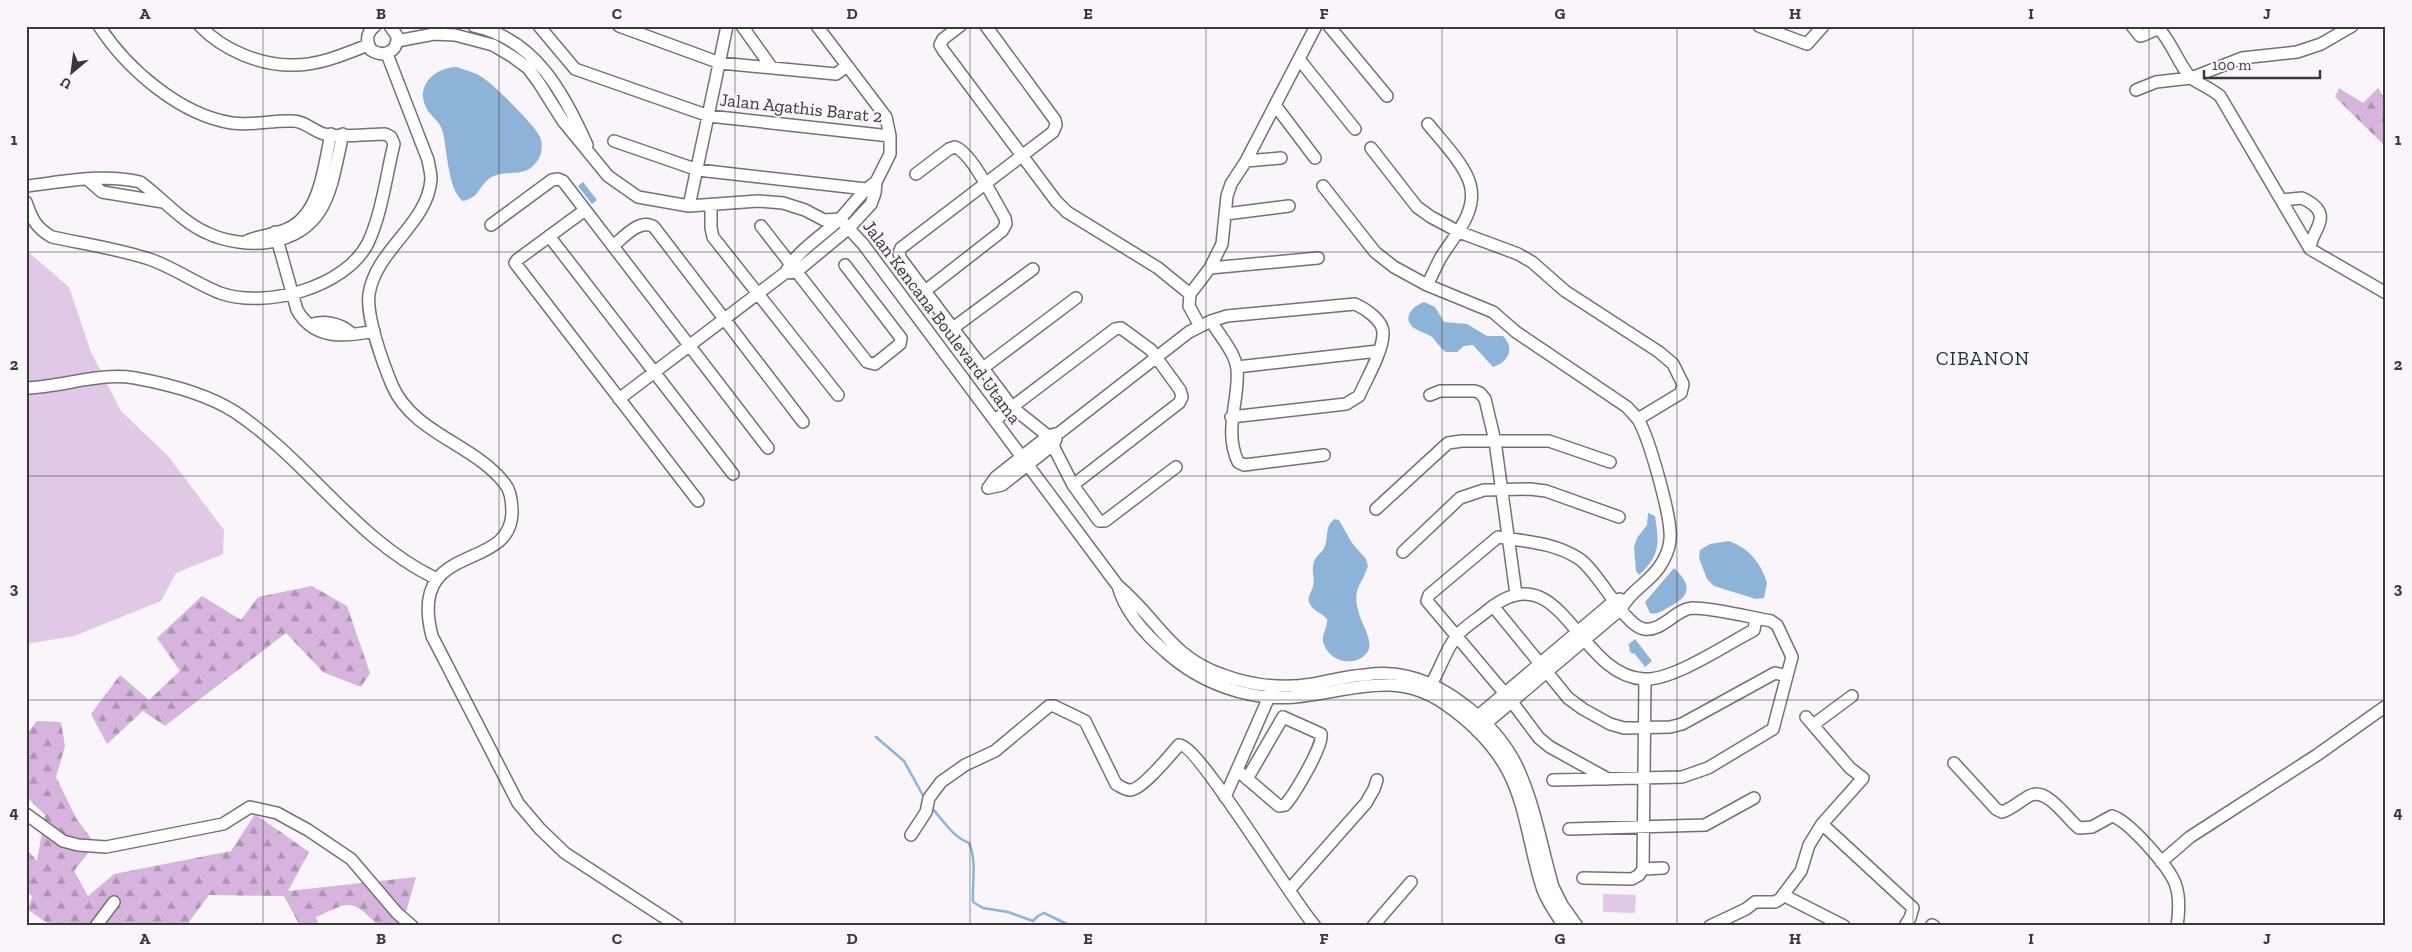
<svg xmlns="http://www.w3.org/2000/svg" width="2412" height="952" font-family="'Zilla Slab',serif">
<defs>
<pattern id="forest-firs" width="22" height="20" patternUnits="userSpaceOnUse" patternTransform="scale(1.25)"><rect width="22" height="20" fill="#d6b4de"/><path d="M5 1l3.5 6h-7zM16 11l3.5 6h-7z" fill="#af93b5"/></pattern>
</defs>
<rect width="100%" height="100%" fill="#f9f5fa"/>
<!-- grass -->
<path fill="#e0c8e6" d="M26 250 69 287 91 352 121 411 168 456 224 530 223 554 176 573 161 601 74 636 26 644Z
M1603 894 1636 895 1635 913 1603 912Z"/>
<!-- forest -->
<path fill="url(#forest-firs)" d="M2339 88 2363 103 2378 88 2386 101V147L2335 97Z
M312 586 347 606 370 673 361 687 323 672 286 633 165 726 143 711 107 744 91 714 120 675 149 700 180 671 157 638 202 596 241 620 258 597Z
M37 721 61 722 65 746 56 777 76 818 95 844 74 871 88 896 114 874 231 851 255 814 309 852 288 891 416 877 402 926H379C350 898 352 901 316 917L319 926H300L284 896 209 895 186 926H52L28 910 32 896 26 892V848L37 861 45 815 26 796V735Z"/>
<!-- water -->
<path fill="#8eb3d9" d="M456 67C465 70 474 72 482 77 492 83 536 126 540 137 544 147 541 158 534 165 523 177 508 170 494 176 479 182 482 197 463 201 448 191 447 149 443 133 441 123 434 119 428 111 413 87 434 68 456 67Z
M583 182 597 200 592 204 578 186Z
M1424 302 1435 307 1444 322 1467 324 1487 336H1503C1515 348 1509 362 1493 367L1473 345 1464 346 1457 352H1446C1440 348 1437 342 1432 337 1427 333 1419 332 1414 328 1401 318 1413 306 1424 302Z
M1648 513 1655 516C1659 543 1661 555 1639 575L1636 571 1634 547 1637 538 1647 525Z
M1335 519 1339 520 1352 543 1366 559 1368 566C1363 583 1352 588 1358 610 1360 621 1374 641 1368 651 1357 669 1327 662 1323 641 1322 633 1328 627 1327 619 1322 613 1313 611 1310 604 1306 597 1312 592 1313 586 1315 579 1312 573 1313 566 1314 558 1318 556 1323 550 1330 540 1323 526 1335 519Z
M1729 541C1749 548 1761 563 1767 583L1764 598 1756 599 1714 586 1707 579 1699 558 1700 550 1710 544Z
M1674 568C1692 585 1691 596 1669 607 1662 611 1658 615 1650 613L1645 602Z
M1635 639 1652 661 1645 667 1634 653 1632 654 1629 650 1630 648 1628 645Z"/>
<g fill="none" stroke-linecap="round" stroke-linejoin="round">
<!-- stream -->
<path stroke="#8eb3d9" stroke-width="2.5" d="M876 737 904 761 925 799
M930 806C943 819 951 836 969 843 977 862 972 881 973 902L983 908 1008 912 1033 921 1038 916 1044 913 1071 926"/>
<defs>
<path id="minor" d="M200 26C223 50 261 66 294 65 320 65 345 54 368 45
M375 26C366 33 366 41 371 50 384 58 398 52 397 36L390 26
M474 26C535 39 564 93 587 145
M539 26 575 69 709 116 890 136
M619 26 720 63 836 74 847 66
M742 26 772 68
M960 26 943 39 940 45 943 50 1056 201 1067 212 1158 268 1190 294
M986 26 1055 120 1056 125 1053 132 901 248 899 253 901 259 1012 407 1048 436 1073 485 1099 521H1105L1176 467
M1329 26 1387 96
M1759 26 1807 44 1823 26
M2132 26 2140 36C2148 35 2153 28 2160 30 2173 45 2178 63 2190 77 2194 81 2212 89 2220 96L2310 249 2386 293
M397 41 434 34 455 35 493 45 513 57 528 68 539 83 563 121 608 176 638 197 689 206 758 201 783 203 805 210 824 220 840 219 863 244 1118 586C1157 618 1170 657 1223 675 1253 686 1282 689 1313 684 1330 681 1347 676 1365 675 1379 673 1393 673 1406 676 1451 686 1501 729 1519 771 1535 807 1542 849 1553 887L1562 905 1577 926
M387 54 428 160C429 166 431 173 431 179 428 224 376 249 369 294 366 317 383 363 392 385 413 434 475 444 505 484 511 491 512 503 512 513 510 574 407 539 432 636L518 803 540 829 565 853 677 926
M1299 59 1355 129
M2136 90 2156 82 2191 78 2242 58 2297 52 2321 44 2352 26
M1275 105 1315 158
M614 141 698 170 866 189 871 191
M1371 148 1417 207 1431 217 1459 232 1518 254 1532 262 1565 291 1659 352 1673 364 1683 384 1681 393 1638 419
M1246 161 1281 158
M916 174 949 149 955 147C972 153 994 200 1005 218L1006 224 1002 231 925 291
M88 180 102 192 163 202
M26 186C63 182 104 173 140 182 162 198 182 222 207 233 226 242 251 245 270 242 330 231 331 184 343 134
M1323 186 1375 252 1394 267 1427 285 1493 312 1516 332 1627 407C1631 412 1636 416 1639 421 1650 441 1669 510 1670 532 1671 542 1668 552 1663 561 1653 581 1631 589 1621 609L1477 731
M2282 200 2302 198C2338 215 2310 230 2310 249
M26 202C32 219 36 228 52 237 85 244 120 249 152 260 176 269 197 284 220 293 265 309 345 288 368 243 382 213 386 176 394 144L391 137 385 134C370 134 337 138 324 134 313 131 305 121 293 121 272 120 253 126 232 123 180 115 127 69 99 26
M711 205V228L713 237 838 395
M689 206 727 26
M585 210 517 260 515 263 698 501
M1226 214 1289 206
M491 225 552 180 558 179 563 181 768 448
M761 226 867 362 875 364 900 344 901 338 845 265
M275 232 297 310C314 340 345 337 374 331
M549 236 733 474
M247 241C260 235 274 235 287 229 321 215 324 164 331 134
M613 246C624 237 640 218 654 227L803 422
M1210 268 1318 258
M785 273 796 272 849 228 871 204 875 193 876 182 890 154V136L886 117 817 26
M1427 285C1432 276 1436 266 1441 257 1454 236 1478 212 1470 184 1465 165 1441 140 1428 124
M1211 321C1219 335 1235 352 1237 369 1240 399 1223 430 1238 462L1244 465 1324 455
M310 325C323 320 340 323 351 333
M1200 326 1189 306 1190 294 1210 268 1222 244 1227 196 1231 184 1246 161 1316 26
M953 328 1033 269
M1237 367 1378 351
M983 368 1076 298
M26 388C63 387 99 372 135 378 168 384 207 394 235 412 307 460 356 540 435 578
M1430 395 1440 391H1475L1480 393 1485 399 1495 441 1516 594
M619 399 785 273C796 252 820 237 838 221 851 208 860 192 876 182
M995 420 1115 329 1121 328 1151 350 1180 390 1182 397 1179 403 1073 485
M988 488 996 477 1048 436 1059 433 1189 332 1211 321 1227 316 1355 304C1366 309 1384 321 1383 334 1383 351 1366 380 1359 396L1346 404 1231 417
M988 488 1002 485 1054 444 1056 439
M1376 509 1448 443 1462 441H1549L1610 462
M1403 552 1460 498 1484 490 1530 489 1546 491 1619 517
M1118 586C1125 612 1146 635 1166 652 1200 683 1249 701 1295 697 1349 692 1395 669 1445 704 1471 722 1495 746 1509 773 1527 809 1530 852 1543 890 1548 903 1556 914 1564 926
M1493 606 1568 698 1583 709 1610 724 1624 728 1670 727 1682 724 1775 673 1787 676
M1431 684C1440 670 1445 651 1456 637 1463 627 1478 619 1488 610 1561 550 1577 676 1644 679 1673 681 1727 644 1754 630L1756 618
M1806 717 1850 768 1863 778 1822 824 1913 908 1910 918 1905 926
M1472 721 1614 601 1620 599
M1813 725 1852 696
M1954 763 1996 809 2002 812C2012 809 2020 801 2029 796 2047 786 2067 819 2079 828L2092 827 2112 816C2129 821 2168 866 2175 883 2180 896 2179 913 2177 926
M1237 770 1279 806 1285 805C1294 795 1324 745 1321 734L1283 717 1247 779
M1553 780 1682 777 1708 768 1773 729 1792 657 1777 625 1771 621C1749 617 1714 608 1692 608 1676 609 1662 632 1644 629 1624 626 1598 570 1578 558 1552 542 1527 542 1498 537L1429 595 1427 601 1512 702 1539 738 1550 747 1608 779
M1225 797 1269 697 1270 690
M26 814 63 841 78 845 106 847 223 824 250 807 277 813 308 830 351 859 397 913 412 926
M1569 829 1705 825 1754 798
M911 835 926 812 929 798 941 782 965 765 995 751 1049 706H1054L1085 721 1116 784C1120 786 1125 790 1130 790 1142 790 1170 755 1179 745 1197 742 1294 904 1315 926
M2161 862 2190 837 2317 755 2386 706
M1643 869 1645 679
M1643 869 1663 868
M1583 878 1632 879 1639 875 1643 869
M1289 890 1366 803 1374 789 1377 780
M1783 895 1844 926
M1932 925 1934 926
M96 926 114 902
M1373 926 1411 882
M1710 926 1746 909 1755 902H1775L1780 899 1801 871 1809 845 1822 824"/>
</defs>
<!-- minor casing -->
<use href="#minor" stroke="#747175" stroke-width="14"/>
<!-- minor -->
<use href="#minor" stroke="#fff" stroke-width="11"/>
</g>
<!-- grid -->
<path fill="none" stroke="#3a383a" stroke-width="1" stroke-opacity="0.55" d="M263 26V926M499 26V926M735 26V926M970 26V926M1206 26V926M1442 26V926M1677 26V926M1913 26V926M2149 26V926M26 252H2386M26 476H2386M26 700H2386"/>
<g text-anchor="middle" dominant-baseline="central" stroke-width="4" stroke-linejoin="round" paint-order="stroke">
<!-- street labels -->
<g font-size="18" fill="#3a383a" stroke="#f9f5fa">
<text transform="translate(801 108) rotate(6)">Jalan Agathis Barat 2</text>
<text transform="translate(942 322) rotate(53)">Jalan Kencana Boulevard Utama</text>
</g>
<!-- quarter labels -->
<g font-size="20" letter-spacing="1" fill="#17362e" stroke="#f9f5fa">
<text x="1983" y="358">CIBANON</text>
</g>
</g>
<!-- border -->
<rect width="2412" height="952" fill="none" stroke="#f9f5fa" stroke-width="55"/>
<!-- north arrow -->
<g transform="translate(72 72) rotate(209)" stroke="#f9f5fa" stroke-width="4" paint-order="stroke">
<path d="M0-4L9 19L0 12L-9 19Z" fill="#3a383a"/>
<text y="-8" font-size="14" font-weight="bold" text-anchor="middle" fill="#3a383a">U</text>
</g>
<!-- scale -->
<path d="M2204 70v8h116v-8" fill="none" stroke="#3a383a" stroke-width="2.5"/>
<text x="2212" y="70" font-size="15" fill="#3a383a" stroke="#f9f5fa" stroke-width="4" paint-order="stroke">100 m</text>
<rect x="28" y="28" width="2356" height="896" fill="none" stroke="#3a383a" stroke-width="2"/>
<g font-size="16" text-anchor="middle" font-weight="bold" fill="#3a383a">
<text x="145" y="19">A</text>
<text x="381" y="19">B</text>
<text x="617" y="19">C</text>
<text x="852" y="19">D</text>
<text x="1088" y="19">E</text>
<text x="1324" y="19">F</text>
<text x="1560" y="19">G</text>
<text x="1795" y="19">H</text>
<text x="2031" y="19">I</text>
<text x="2267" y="19">J</text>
<text x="14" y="145">1</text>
<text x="2398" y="145">1</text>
<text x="14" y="370">2</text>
<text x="2398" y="370">2</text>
<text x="14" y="594">3</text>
<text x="2398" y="594">3</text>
<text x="14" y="818">4</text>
<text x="2398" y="818">4</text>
<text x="145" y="944">A</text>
<text x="381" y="944">B</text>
<text x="617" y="944">C</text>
<text x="852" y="944">D</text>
<text x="1088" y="944">E</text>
<text x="1324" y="944">F</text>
<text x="1560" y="944">G</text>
<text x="1795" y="944">H</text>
<text x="2031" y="944">I</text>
<text x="2267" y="944">J</text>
</g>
</svg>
